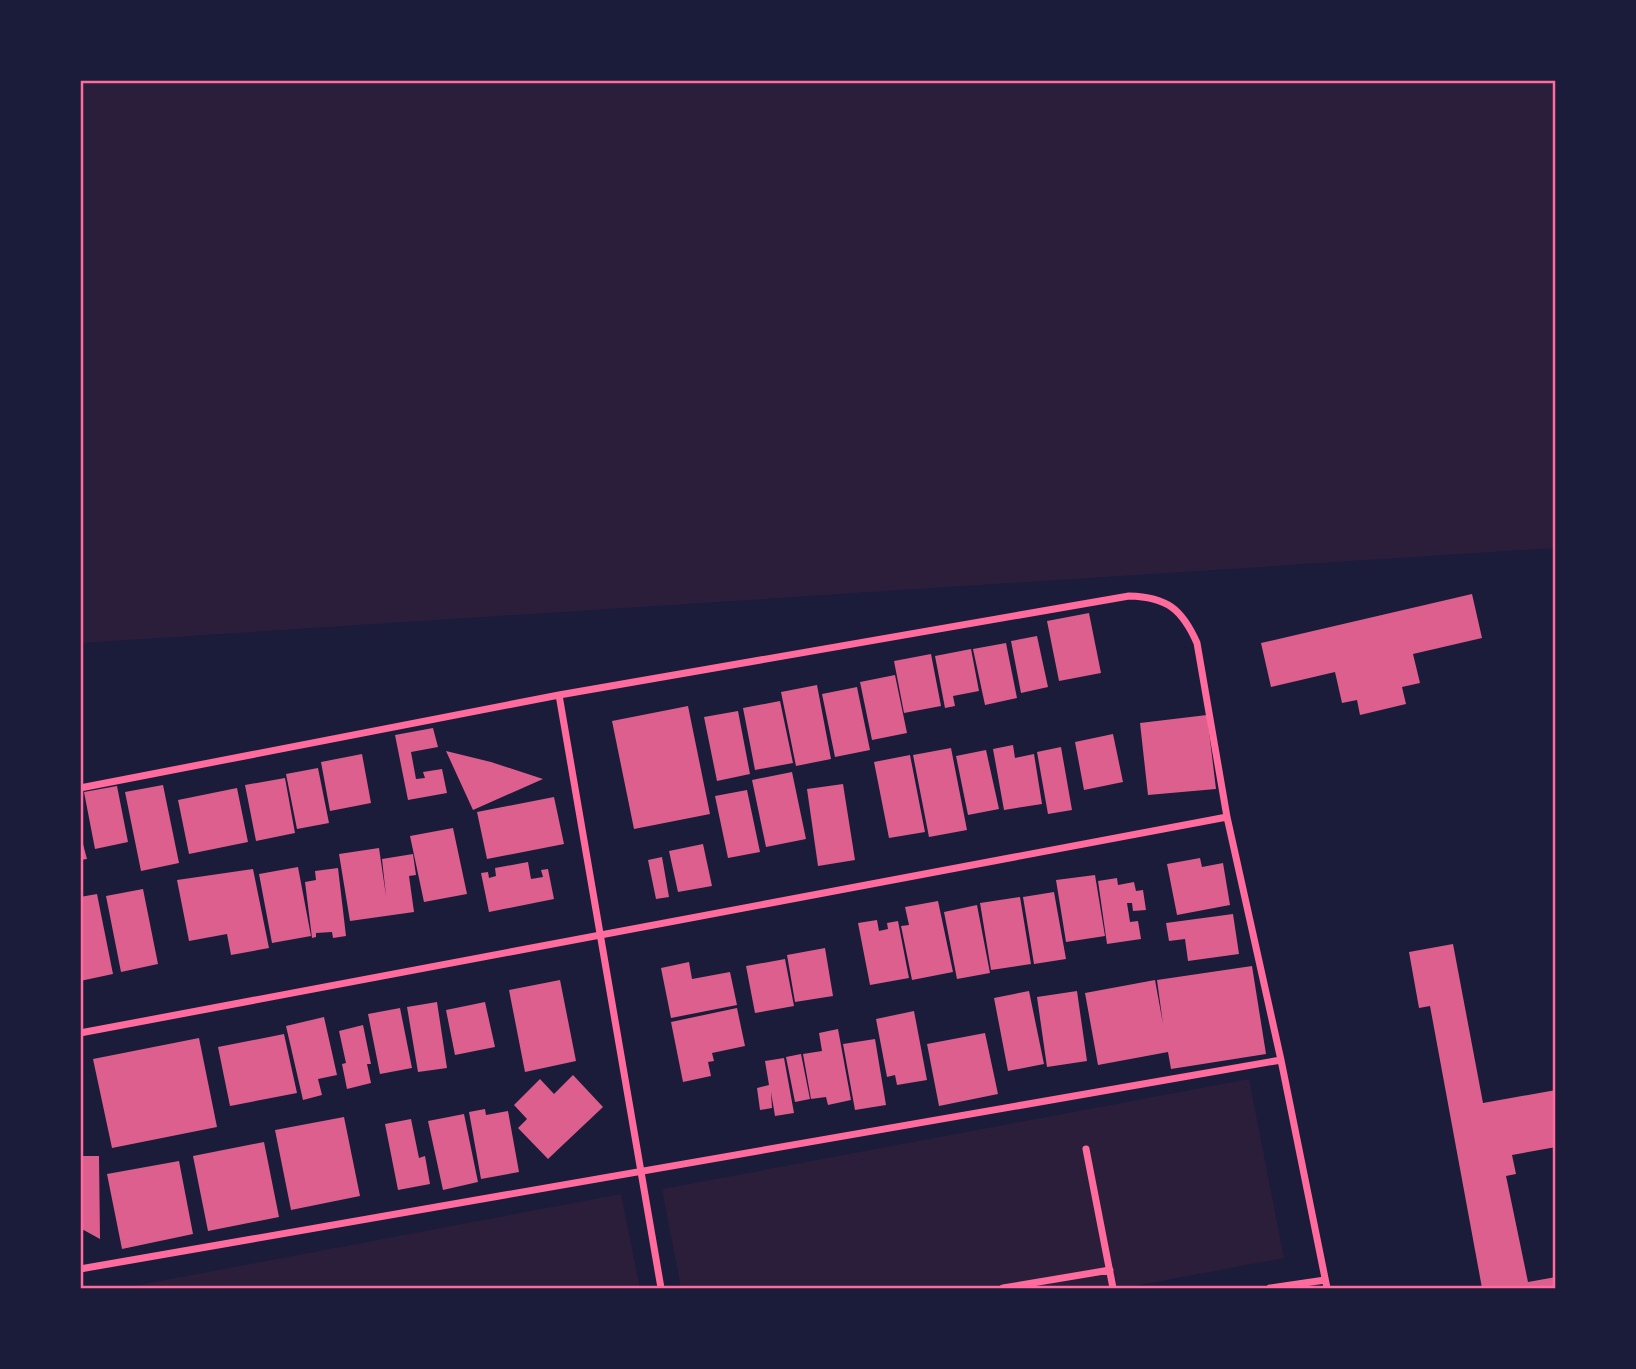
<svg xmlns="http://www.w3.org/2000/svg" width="1636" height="1369" font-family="Inter,sans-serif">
<rect width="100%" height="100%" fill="#1b1b3a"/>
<!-- green -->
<path fill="#2a1e3b" d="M81 80 1555 81V548L81 643Z
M1249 1079 1284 1258 1124 1288H681L662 1189Z
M621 1194 640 1288H123Z"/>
<!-- building -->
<path fill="#dd5f8e" d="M1472 594 1482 638 1413 654 1420 683 1402 687 1406 704 1360 715 1357 700 1342 703 1335 672 1271 687 1261 643Z
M1089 613 1101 673 1059 681 1047 621Z
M1037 636 1048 687 1021 693 1011 641Z
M1006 643 1017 698 985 705 973 649Z
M971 649 979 691 953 696 955 706 945 708 935 656Z
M931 654 941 706 904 713 894 661Z
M895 675 907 733 872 740 860 682Z
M817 685 831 759 796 766 781 692Z
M857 687 870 750 835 757 822 694Z
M780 701 793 763 755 770 743 708Z
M688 706 710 814 634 829 612 721Z
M738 711 750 774 717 781 704 717Z
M1207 715 1216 789 1148 795 1140 723Z
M433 728 438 747 411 752 416 779 425 778 423 772 442 769 447 793 408 800 395 735Z
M1113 734 1123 782 1084 790 1075 742Z
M1013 745 1015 758 1034 754 1042 804 1004 810 993 749Z
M1061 747 1072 810 1048 814 1037 752Z
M951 748 967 830 929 837 913 755Z
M986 750 999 809 968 815 956 756Z
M446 751 491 762 543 779 473 810Z
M362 754 371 803 330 811 321 762Z
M910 755 925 832 889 838 874 762Z
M318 768 329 823 297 829 286 774Z
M792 772 806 839 766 847 752 780Z
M285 778 295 833 256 841 245 785Z
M843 784 855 860 818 866 807 789Z
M163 785 179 863 141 871 125 792Z
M117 786 128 842 95 849 84 792Z
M237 788 248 842 189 854 178 800Z
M747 790 760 852 728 858 715 796Z
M554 797 564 844 487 859 477 812Z
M453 828 467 894 424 902 410 836Z
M80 833 87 859 80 860Z
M703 844 712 886 678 892 669 851Z
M379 848 386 896 382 859 413 854 416 875 409 876 414 912 350 921 339 854Z
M662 857 669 897 656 899 648 860Z
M1200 858 1202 867 1223 863 1230 905 1177 915 1167 864Z
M528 862 531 879 543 877 541 870 548 869 554 899 489 912 481 873 488 872 489 878 496 876 495 868Z
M298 867 311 936 272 943 259 874Z
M338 868 346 936 333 938 332 932 316 933V937L312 938 305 882 316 880 315 871Z
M253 869 269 948 231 955 227 934 189 941 177 880Z
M1095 875 1105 936 1066 942 1056 880Z
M1117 878 1118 885 1134 882 1136 891 1143 890 1146 910 1133 911 1132 903H1127L1130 922 1138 921 1141 939 1107 944 1098 881Z
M143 889 158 964 121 972 106 896Z
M1054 892 1066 959 1034 964 1023 897Z
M97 894 113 974 80 981V897Z
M1020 897 1031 964 991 970 980 903Z
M938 901 953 972 912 980 901 926 909 925 905 907Z
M977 905 990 973 957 979 944 912Z
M1233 914 1239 954 1188 961 1185 939 1169 941 1166 923Z
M877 920 879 931 888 929 887 923 898 921 909 978 870 985 858 923Z
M1453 944 1483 1103 1556 1090V1147L1512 1155 1516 1174 1506 1176 1528 1282 1556 1277V1288H1482L1430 1006 1419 1008 1409 952Z
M825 948 833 996 795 1002 787 955Z
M785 959 794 1006 755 1013 746 966Z
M689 962 692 979 730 972 737 1005 671 1018 661 968Z
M1252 966 1266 1054 1171 1069 1168 1052 1098 1065 1085 993 1155 980 1163 1024 1157 980Z
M560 980 576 1061 525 1072 509 990Z
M1029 991 1044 1064 1008 1071 994 998Z
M1077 991 1087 1061 1047 1067 1037 997Z
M437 1002 447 1068 418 1072 407 1007Z
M485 1002 495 1047 455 1055 446 1010Z
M400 1008 412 1068 380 1074 368 1014Z
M737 1008 745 1046 712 1053 714 1061 708 1062 711 1076 683 1082 671 1022Z
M914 1011 927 1080 897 1085 895 1075 887 1077 876 1019Z
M324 1017 337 1075 318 1079 322 1095 303 1100 286 1026Z
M363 1025 371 1064H367L371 1083 347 1089 342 1064 346 1063 339 1031Z
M838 1029 851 1100 828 1105 826 1097 811 1099 803 1054 822 1051 819 1033Z
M985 1033 998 1094 939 1106 927 1044Z
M284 1034 297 1093 230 1106 218 1047Z
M199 1038 217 1127 112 1148 93 1059Z
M875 1039 886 1105 855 1110 843 1044Z
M801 1054 810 1099 795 1102 786 1057Z
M784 1058 794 1113 775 1116 771 1092 772 1108 760 1110 757 1088 769 1085 765 1061Z
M573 1075 603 1107 548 1159 518 1128 527 1119 514 1105 540 1079 554 1094Z
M485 1109 486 1115 508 1111 519 1172 481 1179 469 1112Z
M464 1114 478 1182 443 1190 428 1121Z
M344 1117 360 1196 291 1210 275 1130Z
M411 1119 419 1158 425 1156 430 1184 398 1190 385 1124Z
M264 1142 279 1217 208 1231 193 1156Z
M80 1156H99L100 1239 80 1228Z
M179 1161 193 1234 122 1249 107 1174Z"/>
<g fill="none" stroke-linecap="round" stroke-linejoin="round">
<!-- minor -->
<path stroke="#ff6b9d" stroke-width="7" d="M559 695 661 1288
M80 788 559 695 1129 596C1167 597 1182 609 1197 643L1227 817 1281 1060 1327 1288
M80 1033 1227 817
M1086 1149 1113 1288
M80 1269 1281 1060
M1003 1288 1110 1270
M1270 1288 1325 1280"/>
</g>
<!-- border -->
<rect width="1636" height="1369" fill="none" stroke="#1b1b3a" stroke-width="164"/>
<rect x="82" y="82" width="1472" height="1205" fill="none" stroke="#ff6b9d" stroke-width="2.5"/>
</svg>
